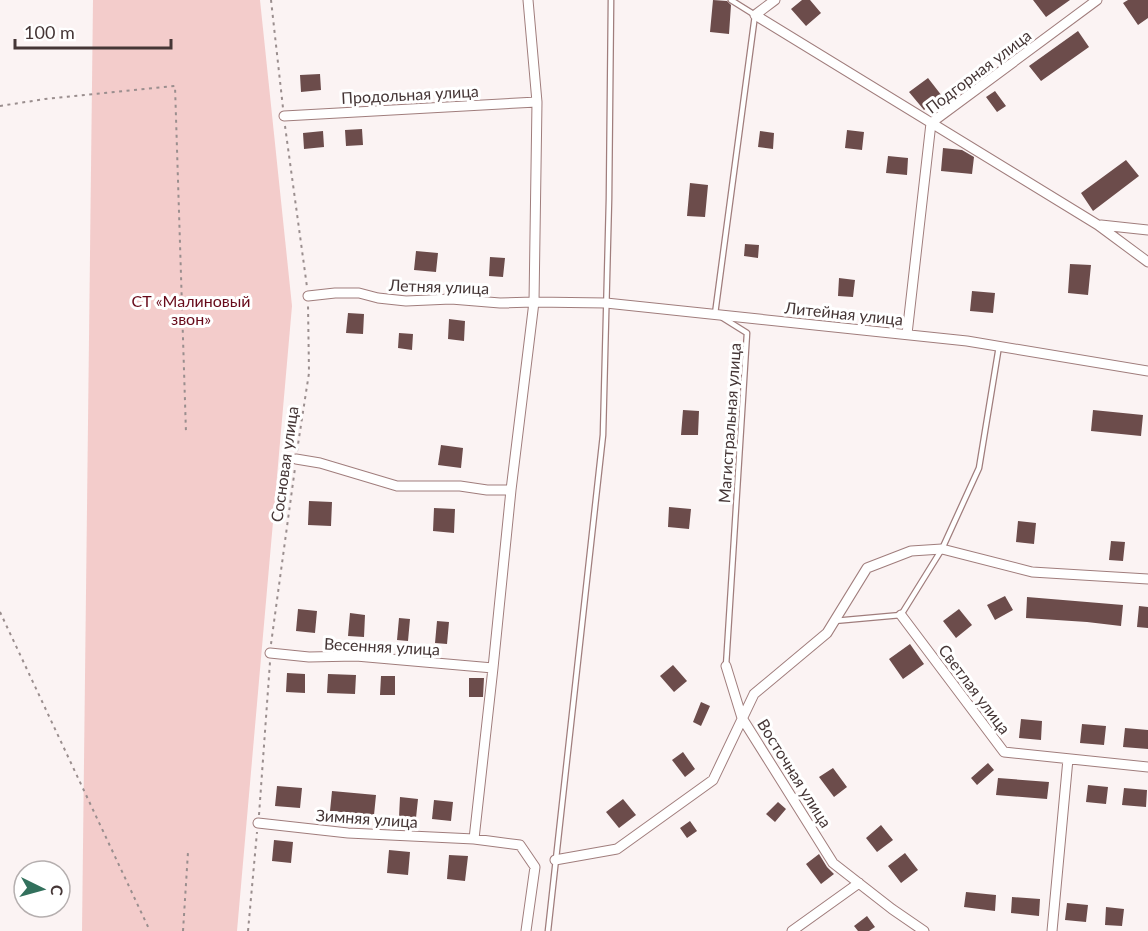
<svg xmlns="http://www.w3.org/2000/svg" width="1148" height="931" font-family="Lato,sans-serif">
<rect width="100%" height="100%" fill="#fbf3f3"/>
<!-- green -->
<path fill="#f3cccb" d="M93 0H260L292 306 237 931H82Z"/>
<!-- building -->
<path fill="#6c4c4b" d="M713 0 727 1 731 5 729 34 710 32Z
M802 0H810L821 13 806 26 791 9Z
M1033 0H1070L1046 17Z
M1128 0H1148V18L1138 25 1123 3Z
M1078 31 1089 47 1041 81 1029 66Z
M320 74 321 90 301 92 300 75Z
M928 78 942 96 924 110 909 92Z
M995 91 1006 106 997 112 986 97Z
M362 129 363 145 346 146 345 130Z
M847 130 864 132 862 150 845 148Z
M323 131 324 147 304 149 303 133Z
M760 131 774 133 773 149 758 147Z
M943 148 962 150 974 157 972 174 941 171Z
M888 156 908 158 907 175 886 173Z
M1126 160 1139 176 1093 211 1081 193Z
M690 183 708 185 705 217 687 216Z
M745 244 759 245 758 258 744 256Z
M416 251 438 253 436 272 414 270Z
M490 257 505 258 503 277 489 276Z
M1070 264 1091 265 1088 295 1068 293Z
M839 278 855 280 853 297 838 296Z
M972 291 995 293 993 313 970 311Z
M348 313 364 314 363 334 346 333Z
M449 319 465 321 464 341 448 339Z
M399 333 413 334 412 350 398 348Z
M683 410 699 411 698 435H681Z
M1093 410 1143 415 1141 436 1091 431Z
M441 445 463 448 461 468 438 465Z
M309 501 332 502 331 526 308 525Z
M669 507 691 509 689 529 668 527Z
M434 508 455 509 454 533 433 531Z
M1018 521 1036 523 1034 544 1016 542Z
M1111 541 1125 542 1123 561 1109 560Z
M1005 596 1013 610 995 620 987 605Z
M1027 597 1123 605 1121 626 1087 622 1026 618Z
M1139 606 1148 607V628L1137 627Z
M298 609 317 611 315 633 296 631Z
M959 609 972 625 956 638 943 621Z
M350 613 365 615 364 637 348 636Z
M399 618 410 619 408 641 397 640Z
M437 621 449 622 447 644 435 643Z
M910 644 924 664 903 679 889 659Z
M673 665 687 681 674 692 660 676Z
M287 673 305 674V693L286 692Z
M328 674 356 675 355 694 327 693Z
M381 676H395V695H380Z
M469 678H484L483 697H469Z
M701 702 710 706 701 726 693 722Z
M1021 719 1042 721 1041 740 1019 738Z
M1082 724 1106 726 1104 745 1080 743Z
M1125 728 1148 730V749L1123 747Z
M683 752 695 769 685 777 672 760Z
M988 763 994 770 977 785 971 778Z
M833 768 847 787 834 797 819 777Z
M998 778 1049 782 1047 799 996 795Z
M1088 785 1108 787 1106 804 1086 802Z
M277 786 302 788 300 808 275 806Z
M1124 788 1147 790 1146 807 1122 805Z
M332 791 376 795 374 815 330 811Z
M400 797 418 799 416 818 399 817Z
M623 799 636 815 619 828 606 812Z
M434 800 453 802 451 821 432 819Z
M778 802 786 809 775 822 766 814Z
M690 821 697 831 687 838 680 828Z
M881 825 893 840 877 852 866 838Z
M274 840 293 842 291 863 272 861Z
M389 850 410 852 408 875 387 873Z
M905 853 918 870 901 883 888 866Z
M819 854 827 867 834 874 821 884 806 864Z
M449 855 468 856 465 881 447 879Z
M966 892 996 895 995 911 964 907Z
M1012 897 1040 899 1039 916 1011 913Z
M1067 903 1088 905 1086 922 1065 920Z
M1106 907 1124 909 1122 926 1105 925Z
M867 916 875 927 869 931H858L854 926Z"/>
<g fill="none" stroke-linecap="round" stroke-linejoin="round">
<defs>
<path id="service" d="M715 314 755 15 731 0
M723 318 747 333 726 666
M834 621 901 615 942 549 979 468 999 346
M548 931 603 435 609 199 611 0"/>
<path id="minor" d="M775 0 755 15 1098 225 1148 262
M284 116 537 102
M1101 225 1148 230
M308 296 335 293H359L378 298 406 301 451 299 500 303 534 302 606 303 967 341 1148 371
M907 334 931 123 1097 0
M296 459 320 463 397 486H460L487 490H511
M901 615 1004 752 1148 767
M270 653 309 657 356 656 493 668
M726 666 742 718 833 863 892 909 924 931
M258 823 348 833 474 839
M555 860 617 849 713 780 754 694 827 633 867 568 911 551 942 549 1032 572 1148 579
M526 931 535 867 520 845 474 839 493 668 511 490 534 302 537 102 528 0
M792 931 859 883
M1052 931 1068 759"/>
</defs>
<!-- service casing -->
<use href="#service" stroke="#a07d7c" stroke-width="7"/>
<!-- minor casing -->
<use href="#minor" stroke="#a07d7c" stroke-width="11"/>
<!-- path -->
<path stroke="#9a8e8e" stroke-width="2" stroke-dasharray="3 4.5" stroke-linecap="butt" d="M271 0 283 108
M0 106 45 99 175 86 186 433
M285 126 307 287
M297 451 309 373 308 304
M0 612 150 931
M271 644 295 468
M259 815 270 662
M183 931 188 852
M248 931 257 832"/>
<!-- service -->
<use href="#service" stroke="#fff" stroke-width="4.5"/>
<!-- minor -->
<use href="#minor" stroke="#fff" stroke-width="9"/>
</g>
<g text-anchor="middle" dominant-baseline="central" stroke-width="6" stroke-linejoin="round" paint-order="stroke">
<!-- street labels -->
<g font-size="16" fill="#453636" stroke="#fff">
<text transform="translate(978 71) rotate(-37)">Подгорная улица</text>
<text transform="translate(410 94) rotate(-3)">Продольная улица</text>
<text transform="translate(439 286) rotate(2)">Летняя улица</text>
<text transform="translate(844 313) rotate(6)">Литейная улица</text>
<text transform="translate(729 423) rotate(-86)">Магистральная улица</text>
<text transform="translate(284 464) rotate(-82)">Сосновая улица</text>
<text transform="translate(382 646) rotate(3)">Весенняя улица</text>
<text transform="translate(975 689) rotate(53)">Светлая улица</text>
<text transform="translate(795 773) rotate(58)">Восточная улица</text>
<text transform="translate(367 818) rotate(4)">Зимняя улица</text>
</g>
<!-- park labels -->
<g font-size="16" fill="#670a1a" stroke="#fff">
<text x="191" y="300">СТ «Малиновый<tspan x="191" dy="18">звон»</tspan></text>
</g>
</g>
<!-- north arrow -->
<g transform="translate(42 889) rotate(95)"><circle r="28" fill="#ffffff" stroke="#b5afaf" stroke-width="1.5"/>
<path d="M0-4.5L10 22L0 15L-10 22Z" fill="#32705c"/>
<text y="-9" font-size="16" font-weight="bold" text-anchor="middle" fill="#453636">С</text>
</g>
<!-- scale -->
<path d="M15 39v9h156v-9" fill="none" stroke="#453636" stroke-width="3"/>
<text x="24" y="39" font-size="18" fill="#453636" stroke="#ffffff" stroke-width="4.5" paint-order="stroke">100 m</text>
</svg>
